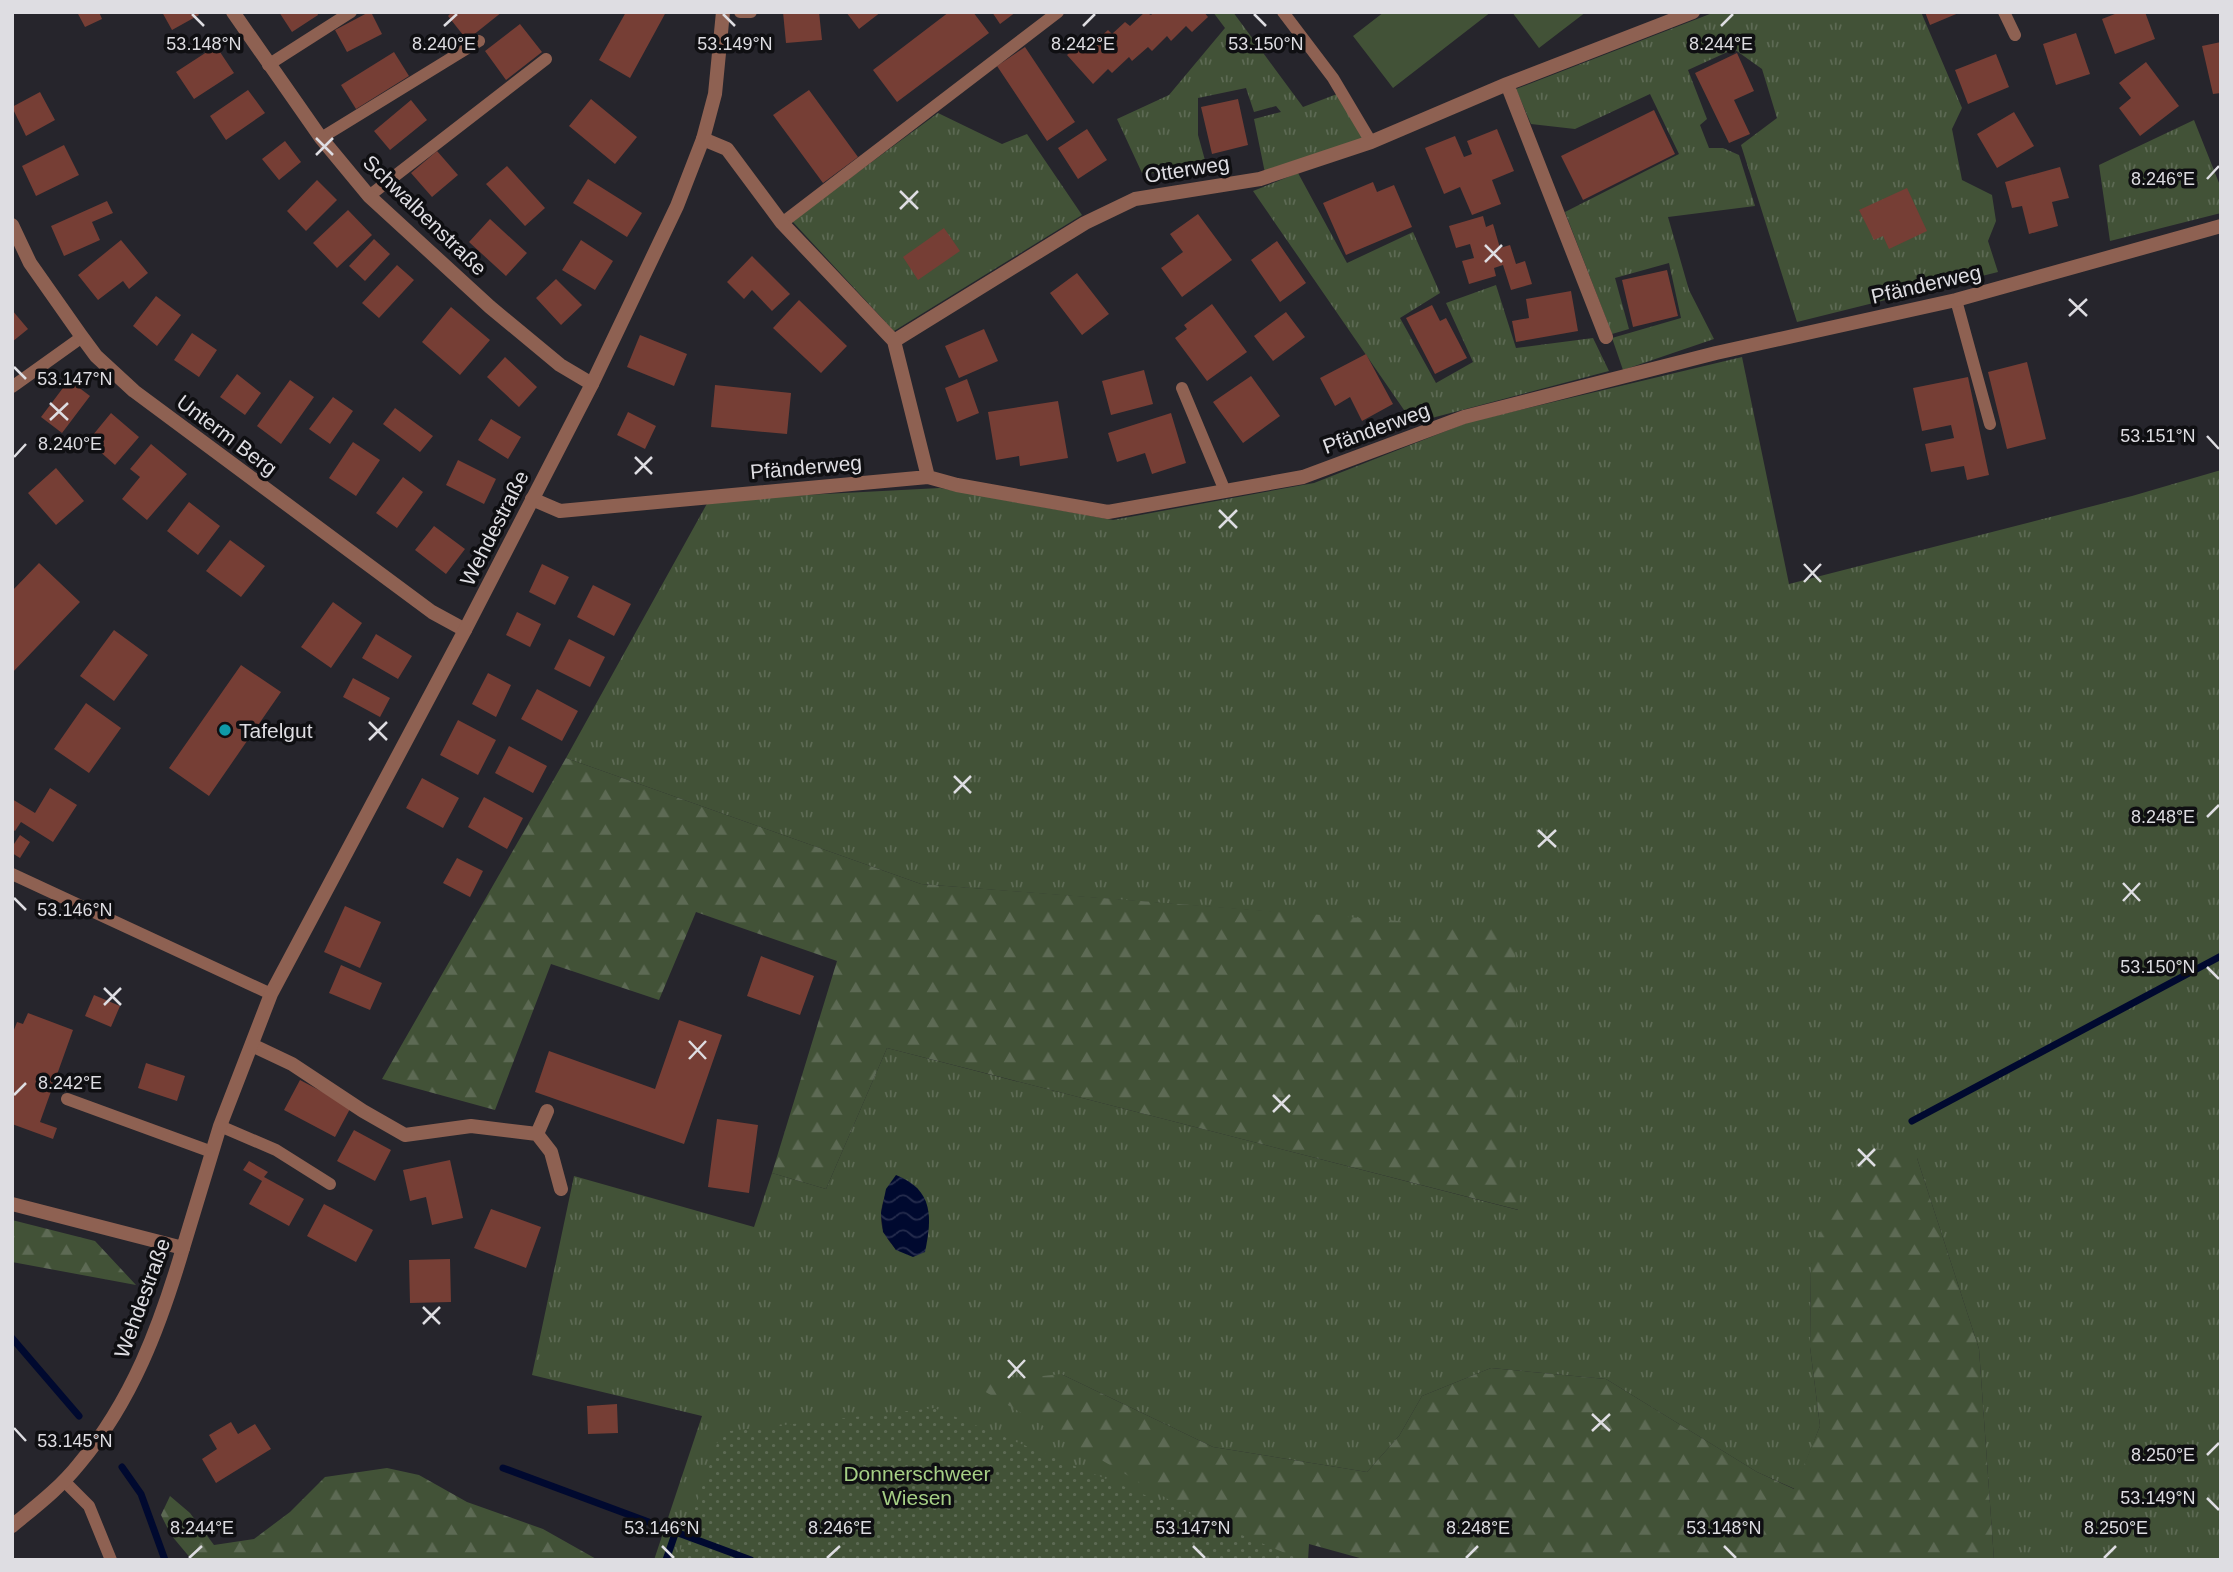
<svg xmlns="http://www.w3.org/2000/svg" width="2233" height="1572" font-family="Helvetica,sans-serif">
<defs>
<pattern id="grass-tufts" width="24" height="20" patternUnits="userSpaceOnUse" patternTransform="scale(1.75)"><rect width="24" height="20" fill="#425237"/><path d="M3 7l-1-3M5 7V3M7 7l1-3M15 17l-1-3M17 17v-4M19 17l1-3" fill="none" stroke="#5d6a54"/></pattern>
<pattern id="forest-firs" width="22" height="20" patternUnits="userSpaceOnUse" patternTransform="scale(1.75)"><rect width="22" height="20" fill="#425237"/><path d="M5 1l3.5 6h-7zM16 11l3.5 6h-7z" fill="#5d6a54"/></pattern>
<pattern id="park-dots" width="8" height="8" patternUnits="userSpaceOnUse" patternTransform="scale(1.75)"><rect width="8" height="8" fill="#425237"/><path d="M2 2h.1M6 6h.1" fill="none" stroke="#5d6a54" stroke-width="1.8" stroke-linecap="round"/></pattern>
<pattern id="water-waves" width="16" height="10" patternUnits="userSpaceOnUse" patternTransform="scale(1.75)"><rect width="16" height="10" fill="#00092f"/><path d="M0 5q4-4 8 0t8 0" fill="none" stroke="#252c4d"/></pattern>
</defs>
<rect width="100%" height="100%" fill="#26252c"/>
<!-- grass -->
<path fill="url(#grass-tufts)" fill-rule="evenodd" d="M1213 12H1233L1303 107 1337 94 1364 139 1265 173 1254 119 1281 112 1276 106 1254 112 1246 88 1198 98V135L1208 171 1196 174 1142 173 1117 119 1169 95 1225 28Z
M1715 12H1921L1962 108 1952 129 1962 180 1992 195 1996 221 1988 241 1998 272 1797 322 1741 145 1777 118 1762 69 1734 49 1688 70 1707 119 1700 125 1709 148H1723L1739 155 1755 206 1668 217 1689 290 1714 339 1623 370 1612 338 1681 318 1669 263 1615 278 1629 329 1612 334 1565 212 1679 154 1650 94 1575 129 1531 124 1516 89Z
M938 113 1002 144 1027 134 1082 215 894 331 792 221Z
M2194 120 2221 188V213L2110 241 2099 165Z
M1298 173 1347 263 1413 232 1440 293 1400 318 1436 383 1473 362 1446 303 1496 285 1516 348 1593 338 1609 371 1413 423 1253 191Z
M1742 357 1789 584 2132 496 2221 470V1560H1994L1979 1349 1917 1158 1811 1264 1810 1347 1820 1426 1795 1489 1757 1472 1606 1379 1491 1368 1422 1396 1399 1436 1367 1472 1213 1447 1061 1374 1263 1555 1261 1560H654L702 1416 532 1375 574 1176 754 1227 772 1173 826 1189 887 1048 1518 1210 1514 931 921 884 566 758 709 500 940 488 1113 520 1314 483 1469 422ZM896 1176V1250C892 1244 885 1237 883 1230 877 1211 885 1191 896 1176Z"/>
<!-- forest -->
<path fill="url(#forest-firs)" d="M566 758 921 884 1515 930 1519 1210 887 1048 826 1189 772 1173 837 961 696 912 659 1000 551 964 495 1110 382 1079Z
M1876 1148 1917 1158 1979 1349 1994 1560H1367L1309 1544 1308 1560H1261L1263 1555 972 1384 1061 1374 1213 1447 1367 1472 1399 1436 1422 1396 1491 1368 1606 1379 1757 1472 1794 1489 1820 1426 1810 1347 1811 1264 1830 1200Z
M12 1220 95 1241 136 1285 12 1262Z
M387 1468 419 1475 467 1502 543 1529 598 1560H192L171 1535 161 1515 170 1496 190 1513 214 1545 254 1539 290 1512 325 1477Z"/>
<!-- park -->
<path fill="url(#park-dots)" d="M934 1408 1302 1560H677L721 1432Z"/>
<!-- pitch -->
<path fill="#425237" d="M1384 12H1491L1393 88 1353 36Z
M1512 12H1586L1539 48Z"/>
<!-- water -->
<path fill="url(#water-waves)" d="M896 1175C934 1190 932 1218 925 1252L913 1257 896 1250 883 1232 881 1213 886 1189Z"/>
<g fill="none" stroke-linecap="round" stroke-linejoin="round">
<!-- stream -->
<path stroke="#00092f" stroke-width="7" d="M1912 1121 2221 956
M12 1338 79 1416
M122 1467 141 1494 165 1560
M503 1468 751 1560
M666 1560 676 1531"/>
</g>
<!-- building -->
<path fill="#763e35" d="M77 12H99L102 19 85 27Z
M162 12H197L199 15 172 30Z
M279 12H317L318 15 292 32Z
M369 12H371L382 34 347 52 335 30Z
M452 12H502L467 40 448 16Z
M626 12H666L630 78 599 60Z
M783 12H819L822 40 786 43Z
M846 12H881L859 29Z
M949 12H973L989 33 897 102 873 70Z
M992 12H1016L1000 24Z
M1145 12 1151 15 1154 12H1204L1208 17 1192 32 1186 26 1171 41 1167 36 1152 51 1148 47 1132 61 1129 57 1112 73 1108 69 1093 84 1067 55 1083 40 1089 47 1108 30 1112 34 1125 22 1130 26Z
M1925 12H1961L1930 25Z
M2120 12H2145L2155 39 2115 54 2102 19Z
M520 24 542 52 506 80 485 51Z
M2076 33 2090 74 2056 85 2043 44Z
M2221 42V93L2213 94 2202 46Z
M216 46 234 73 194 99 176 72Z
M1025 47 1075 122 1047 141 997 66Z
M394 52 409 76 356 109 341 85Z
M1737 53 1754 91 1734 100 1750 134 1729 143 1695 73Z
M1996 54 2009 87 1968 104 1955 70Z
M2146 62 2179 106 2140 136 2119 108 2131 98 2119 83Z
M248 90 265 113 226 140 210 116Z
M809 90 858 157 823 183 773 115Z
M40 92 55 120 26 136 12 107Z
M591 99 637 137 615 164 569 126Z
M1238 99 1248 145 1212 154 1201 107Z
M411 100 427 120 390 150 374 131Z
M1654 110 1675 154 1583 200 1561 156Z
M2014 112 2034 146 1997 168 1977 134Z
M1087 129 1107 160 1078 179 1058 148Z
M1497 129 1514 171 1492 180 1501 204 1472 215 1460 187 1444 194 1425 148 1455 136 1464 157 1472 154 1467 141Z
M285 141 301 162 279 180 262 159Z
M64 145 79 175 36 196 22 166Z
M437 151 458 175 432 197 411 173Z
M507 166 545 208 525 226 486 184Z
M2060 167 2069 198 2052 202 2058 226 2029 234 2022 206 2012 208 2005 182Z
M588 179 642 213 627 237 573 203Z
M317 180 337 200 306 231 287 211Z
M1373 182 1377 192 1394 185 1412 227 1346 255 1323 203Z
M1907 188 1927 231 1889 249 1883 236 1874 240 1859 210Z
M107 201 113 213 92 222 100 240 64 256 51 226Z
M348 210 372 235 337 268 313 243Z
M1198 214 1232 260 1182 297 1161 268 1183 252 1170 234Z
M1483 216 1486 227 1493 224 1500 248 1510 245 1516 264 1525 261 1532 284 1511 290 1503 265 1494 268 1496 276 1469 284 1462 261 1474 258 1470 244 1456 248 1449 226Z
M490 219 527 253 506 276 469 242Z
M944 228 960 251 918 280 903 257Z
M374 239 390 254 365 281 349 266Z
M121 240 148 273 129 289 123 281 98 300 78 275Z
M581 240 613 261 595 290 562 270Z
M1277 241 1306 283 1280 302 1251 260Z
M752 256 790 294 772 311 752 290 744 299 727 282Z
M397 265 414 280 379 318 362 303Z
M1667 270 1678 316 1633 327 1622 280Z
M1077 273 1109 314 1082 335 1050 293Z
M556 279 582 305 561 325 536 298Z
M1571 291 1578 331 1516 342 1512 321 1529 318 1526 299Z
M156 296 181 315 157 346 133 326Z
M799 300 847 346 821 373 773 328Z
M1212 304 1247 352 1207 381 1175 338 1187 329 1184 325Z
M1432 305 1440 321 1446 318 1467 358 1435 374 1406 318Z
M451 307 490 340 460 375 422 342Z
M12 310 28 329 12 342Z
M1286 312 1305 337 1273 361 1254 336Z
M984 329 998 361 959 378 945 346Z
M192 333 217 350 199 377 174 360Z
M640 335 687 354 674 386 627 367Z
M1366 354 1393 404 1362 421 1350 397 1335 406 1320 378Z
M505 357 537 387 519 407 487 377Z
M2027 362 2046 439 2007 449 1988 372Z
M1144 370 1153 404 1111 415 1102 381Z
M237 374 261 393 245 415 220 397Z
M1251 376 1280 416 1243 443 1213 402Z
M1968 377 1989 475 1967 480 1964 466 1931 472 1925 444 1954 438 1951 425 1922 431 1913 388Z
M967 379 979 413 957 422 945 388Z
M69 380 90 396 62 433 41 417Z
M290 380 314 397 281 444 257 426Z
M715 385 791 393 787 434 711 427Z
M333 397 353 411 330 444 309 429Z
M1058 401 1068 458 1020 466 1019 456 996 460 988 412Z
M395 408 433 436 420 452 383 424Z
M628 412 656 426 645 449 617 435Z
M111 413 139 437 115 465 88 441Z
M1171 413 1186 463 1152 474 1145 453 1117 462 1108 433Z
M491 419 521 437 508 459 478 440Z
M353 442 380 460 356 496 329 478Z
M151 444 187 474 147 520 122 499 140 477 130 469Z
M458 460 496 479 484 504 446 485Z
M56 468 84 501 56 525 28 493Z
M403 477 423 492 397 528 376 513Z
M189 502 220 526 198 555 167 531Z
M434 526 465 549 446 574 415 550Z
M230 540 265 566 241 597 206 571Z
M39 563 80 602 12 673V591Z
M542 564 569 577 555 605 529 592Z
M593 585 631 604 614 636 577 617Z
M333 602 362 623 331 668 301 647Z
M517 612 541 624 530 647 506 635Z
M114 630 148 655 114 701 80 676Z
M376 634 412 656 398 679 362 658Z
M569 639 605 657 590 687 554 669Z
M241 665 281 692 209 796 169 768Z
M488 673 511 685 496 717 472 704Z
M353 678 390 698 380 717 343 697Z
M537 689 578 711 562 741 521 719Z
M86 703 121 728 89 773 54 749Z
M458 720 496 740 478 775 440 755Z
M509 746 547 766 533 793 495 773Z
M422 778 459 798 443 828 406 808Z
M50 788 77 805 53 842 21 822 15 831 12 829V799L35 813Z
M484 797 523 818 507 849 468 827Z
M20 835 30 842 20 858 12 853V847Z
M457 858 483 871 470 897 443 883Z
M345 906 381 922 360 968 324 952Z
M761 956 814 976 800 1015 747 996Z
M341 965 382 983 370 1010 329 993Z
M94 995 120 1006 111 1027 85 1016Z
M28 1013 73 1030 40 1122 57 1128 53 1139 12 1124V1035L17 1022 23 1024Z
M679 1020 722 1035 684 1144 535 1092 549 1051 655 1089Z
M146 1063 185 1076 177 1101 138 1088Z
M300 1080 351 1107 335 1137 284 1110Z
M717 1119 758 1125 749 1193 708 1187Z
M354 1130 391 1150 375 1181 337 1161Z
M450 1160 463 1218 432 1225 426 1197 410 1201 403 1170Z
M249 1161 268 1172 264 1177 304 1199 289 1226 249 1204 262 1181 243 1170Z
M324 1204 373 1230 356 1262 307 1236Z
M491 1209 541 1227 526 1268 474 1248Z
M450 1259 451 1302 410 1303 409 1260Z
M617 1404 618 1433 588 1434 587 1406Z
M231 1422 238 1434 255 1424 271 1449 216 1483 202 1459 217 1449 209 1435Z"/>
<g fill="none" stroke-linecap="round" stroke-linejoin="round">
<!-- service -->
<path stroke="#8e6152" stroke-width="12" d="M740 12H751
M1283 12 1333 78 1371 142
M2004 12 2015 35
M268 65 351 12
M321 138 479 41
M369 196 546 59
M782 223 1058 12
M1956 300 1990 424
M12 387 82 337
M1182 388 1225 491
M12 874 271 994
M67 1099 212 1152
M220 1126 276 1150 330 1184
M64 1481 89 1506 111 1560"/>
<!-- minor -->
<path stroke="#8e6152" stroke-width="14" d="M233 12 321 138 369 196 490 307 560 365 592 384
M1507 84 1606 337
M703 139 727 149 782 223 894 341 928 477
M12 225 30 263 82 337 96 356 134 391 432 612 465 630
M894 341 1085 223 1135 199 1260 179 1371 142 1507 84 1693 12
M532 499 560 511 928 477 957 485 1108 512 1303 477 1464 417 1716 353 1956 300 2221 226
M252 1045 292 1064 363 1111 405 1135 471 1126 537 1134 551 1152 561 1189
M537 1134 547 1111
M12 1526C35 1507 60 1488 79 1464 132 1401 160 1326 183 1248"/>
<!-- tertiary -->
<path stroke="#8e6152" stroke-width="14" d="M12 1204 183 1248 220 1126 271 994 465 630 592 384 677 206 703 139 715 94 723 12"/>
</g>
<!-- ticks -->
<path fill="none" stroke="#dedde2" stroke-width="2.5" d="M192 14 204 26M723 14 735 26M1254 14 1266 26M444 26 457 14M1083 26 1095 14M1721 26 1733 14M316 138 333 155M316 155 333 138M2207 179 2219 166M900 191 918 209M900 209 918 191M1485 245 1502 262M1485 262 1502 245M2069 299 2087 316M2069 316 2087 299M14 367 26 379M50 403 68 420M50 420 68 403M2207 436 2219 449M14 457 26 444M635 457 652 474M635 474 652 457M1219 510 1237 528M1219 528 1237 510M1804 564 1821 582M1804 582 1821 564M369 722 387 740M369 740 387 722M954 776 971 793M954 793 971 776M2207 817 2219 805M1538 830 1556 847M1538 847 1556 830M2123 883 2140 901M14 898 26 910M2123 901 2140 883M2207 967 2219 979M104 988 121 1005M104 1005 121 988M689 1041 706 1059M689 1059 706 1041M14 1095 26 1083M1273 1095 1290 1112M1273 1112 1290 1095M1858 1149 1875 1166M1858 1166 1875 1149M423 1307 440 1324M423 1324 440 1307M1008 1360 1025 1378M1008 1378 1025 1360M1592 1414 1610 1431M14 1428 26 1441M1592 1431 1610 1414M2207 1455 2219 1443M2207 1498 2219 1510M662 1546 674 1558M1193 1546 1205 1558M1724 1546 1736 1558M189 1558 202 1546M827 1558 840 1546M1466 1558 1478 1546M2104 1558 2116 1546"/>
<!-- markers -->
<circle fill="#0f9aa8" stroke="#0f0f12" stroke-width="2.5" cx="225" cy="730" r="7"/>
<g text-anchor="middle" dominant-baseline="central" stroke-width="7" stroke-linejoin="round" paint-order="stroke">
<!-- street labels -->
<g font-size="21" fill="#dedde2" stroke="#0f0f12">
<text transform="translate(1187 169) rotate(-9)">Otterweg</text>
<text transform="translate(425 215) rotate(44)">Schwalbenstraße</text>
<text transform="translate(1926 284) rotate(-13)">Pfänderweg</text>
<text transform="translate(1376 428) rotate(-20)">Pfänderweg</text>
<text transform="translate(227 435) rotate(37)">Unterm Berg</text>
<text transform="translate(806 467) rotate(-5)">Pfänderweg</text>
<text transform="translate(494 528) rotate(-63)">Wehdestraße</text>
<text transform="translate(142 1298) rotate(-70)">Wehdestraße</text>
</g>
<!-- poi labels -->
<g font-size="21" fill="#dedde2" stroke="#0f0f12" text-anchor="start">
<text x="239" y="730">Tafelgut</text>
</g>
<!-- park labels -->
<g font-size="21" fill="#a5cf85" stroke="#0f0f12">
<text x="917" y="1473">Donnerschweer<tspan x="917" dy="24">Wiesen</tspan></text>
</g>
</g>
<g font-size="18" text-anchor="middle" fill="#dedde2" stroke="#0f0f12" stroke-width="7" stroke-linejoin="round" paint-order="stroke">
<text x="204" y="50">53.148°N</text>
<text x="444" y="50">8.240°E</text>
<text x="735" y="50">53.149°N</text>
<text x="1083" y="50">8.242°E</text>
<text x="1266" y="50">53.150°N</text>
<text x="1721" y="50">8.244°E</text>
<text x="2163" y="185">8.246°E</text>
<text x="75" y="385">53.147°N</text>
<text x="2158" y="442">53.151°N</text>
<text x="70" y="450">8.240°E</text>
<text x="2163" y="823">8.248°E</text>
<text x="75" y="916">53.146°N</text>
<text x="2158" y="973">53.150°N</text>
<text x="70" y="1089">8.242°E</text>
<text x="75" y="1447">53.145°N</text>
<text x="2163" y="1461">8.250°E</text>
<text x="2158" y="1504">53.149°N</text>
<text x="2116" y="1534">8.250°E</text>
<text x="202" y="1534">8.244°E</text>
<text x="662" y="1534">53.146°N</text>
<text x="840" y="1534">8.246°E</text>
<text x="1193" y="1534">53.147°N</text>
<text x="1478" y="1534">8.248°E</text>
<text x="1724" y="1534">53.148°N</text>
</g>
<!-- border -->
<rect width="2233" height="1572" fill="none" stroke="#dedde2" stroke-width="28"/>
</svg>
